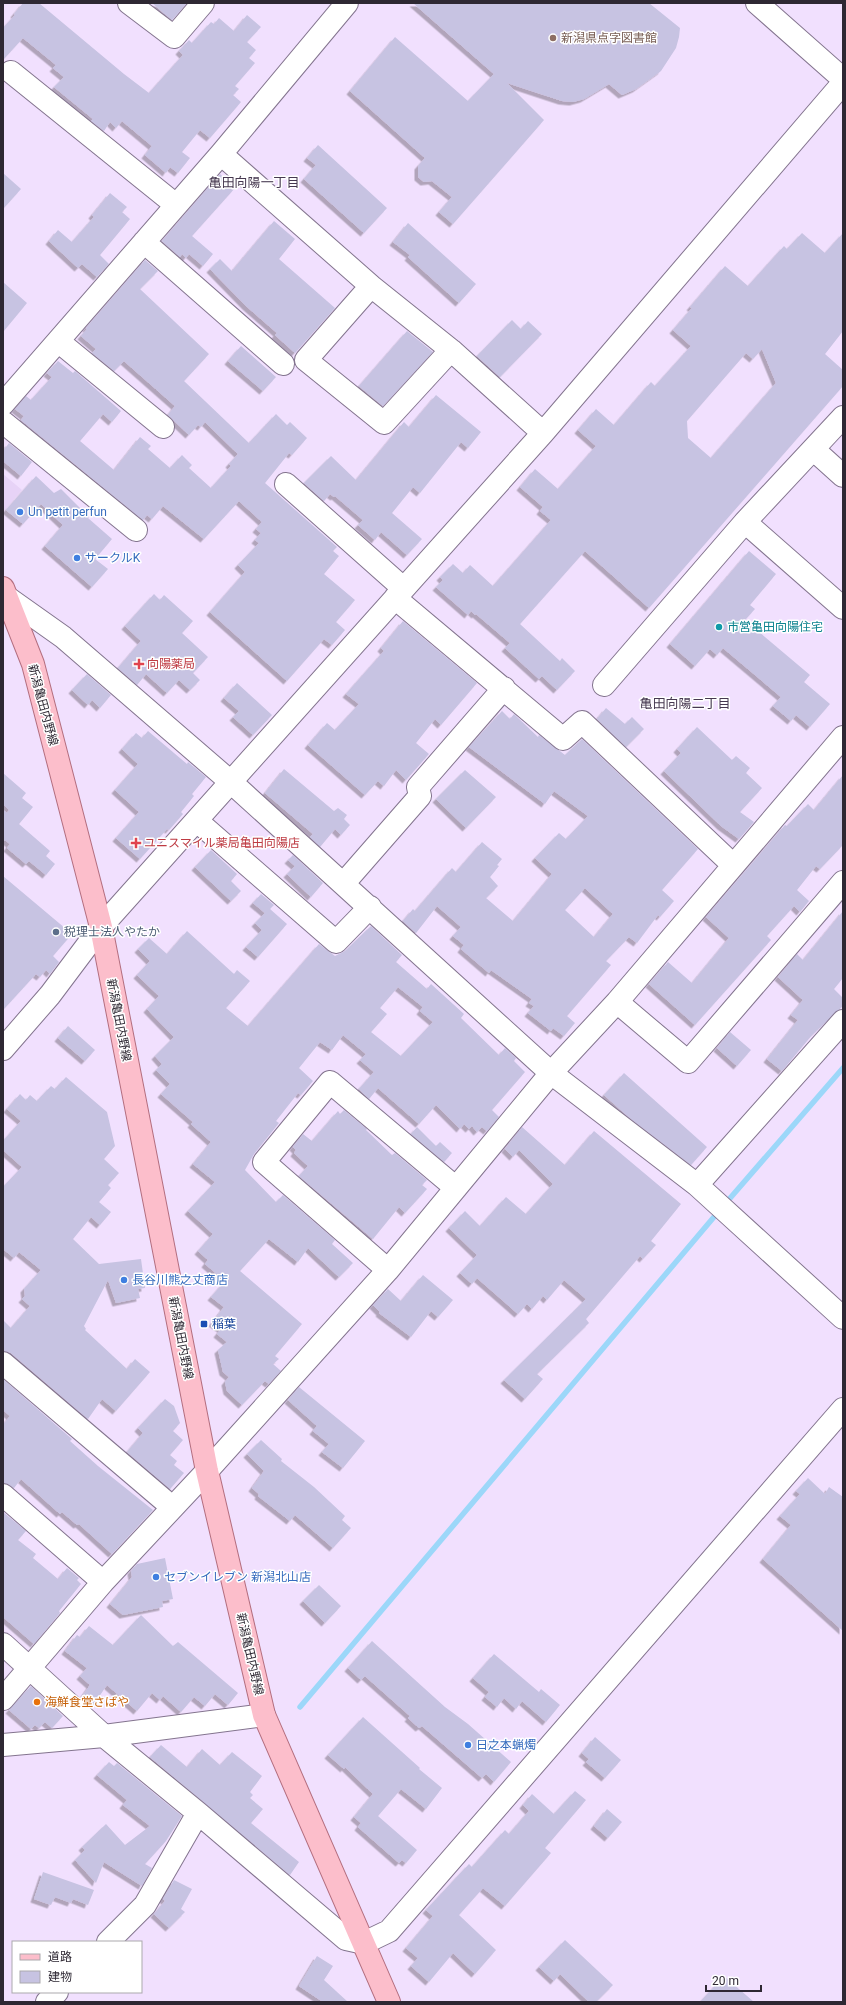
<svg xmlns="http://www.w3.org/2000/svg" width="846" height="2005" font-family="Roboto,'Noto Sans JP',sans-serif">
<defs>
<filter id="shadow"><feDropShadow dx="-3.5" dy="3.5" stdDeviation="0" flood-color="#0004"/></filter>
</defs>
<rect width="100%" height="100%" fill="#f1e0fe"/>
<!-- built -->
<path fill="#e7d3f7" d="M3 474 22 490 3 512Z"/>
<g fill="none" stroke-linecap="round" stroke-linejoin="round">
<!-- stream -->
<path stroke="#9cd7f9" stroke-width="5.5" d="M725 1204 843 1068
M300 1707 719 1211"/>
</g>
<!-- building -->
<path fill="#c7c3e2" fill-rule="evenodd" filter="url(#shadow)" d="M23 3H39L124 74 149 93 183 55 179 51 189 40 192 43 211 22 214 24 219 18 234 31 247 15 261 27 247 42 256 50 249 58 255 63 235 86 239 89 233 95 241 102 210 138 200 130 182 152 190 158 178 173 170 167 166 173 145 155 152 146 122 121 116 128 110 122 104 131 91 121 93 119 54 87 64 77 53 68 56 65 23 38 3 60V28L15 15 14 14Z
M152 3H187L172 20Z
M413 3H649L680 28 679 37 676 48 661 71 636 89 622 95 609 84 584 99 573 102 562 101 507 83 544 120 453 224 439 212 452 197 432 181 424 182 418 177V166L425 158 350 91 395 37 468 101 494 74Z
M318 145 387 208 364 233 304 179 316 165 307 158Z
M3 173 21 189 3 209Z
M220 174 235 188 192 236 213 254 203 266 189 254 186 258 182 254 180 257 162 241Z
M110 193 127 207 122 212 130 219 100 255 109 264 97 277 82 264 78 268 49 241 58 230 72 242 94 217 92 215Z
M274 221 295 239 279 259 335 308 295 353 275 335 277 333 246 306 210 269 220 259 232 271Z
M408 223 476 284 459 303 408 257 410 255 393 242Z
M802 233 825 253 843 233V331L825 354 843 370V386L649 608 585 551 520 624 560 661 562 658 575 671 557 690 542 676 539 679 505 648 510 643 476 614 475 615 471 611 468 615 436 587 443 580 440 577 453 564 463 573 470 565 493 586 551 520 540 511 543 507 520 487 535 469 558 489 596 446 578 430 596 409 614 425 651 382 655 386 691 346 673 330 692 308 690 307 725 266 748 286 784 246 787 249ZM762 349 776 383 711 458 688 438 687 421 746 353 753 359Z
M145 260 158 271 140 289 209 354 184 381 249 443 276 414 287 425 290 422 307 438 292 455 289 453 265 483 337 547 333 551 339 556 324 574 355 600 336 622 345 630 332 645 324 639 287 681 210 612 245 572 238 565 259 543 255 540 261 533 256 529 262 522 239 501 204 539 163 506 152 519 147 515 143 520 21 420 24 416 15 409 26 396 31 400 52 377 47 373 58 361 73 373 75 371 121 411 112 422 103 414 80 441 114 470 140 437 151 446 148 449 170 468 182 455 192 465 189 468 211 488 231 466 229 464 238 454 205 422 201 427 198 425 189 435 168 415 175 406 124 361 114 371 92 353 96 349 81 336 87 329 86 328Z
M3 282 27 303 3 332Z
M512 320 521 329 528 321 542 334 500 377 477 356Z
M407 331 433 352 383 406 359 386Z
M241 346 276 377 263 391 228 361Z
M436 395 481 432 468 448 461 442 420 493 413 487 392 513 422 539 407 555 381 532 375 540 358 525 363 520 335 496 334 497 330 494 324 501 304 483 331 456 356 480 404 422 409 427Z
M9 443 32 462 21 476 3 461V451Z
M36 476 54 493 61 489 89 517 88 518 112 539 95 559 108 569 92 587 45 546 63 525 41 504 23 524 6 510Z
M749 551 776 574 750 605 755 609 745 620 810 675 804 682 830 704 810 727 796 715 791 721 773 706 781 697 723 648 717 655 710 649 695 666 670 644Z
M154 594 160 600 164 595 193 621 182 633 208 657 193 673 200 680 190 690 179 680 167 693 146 674 137 685 118 668 141 641 125 626Z
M403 621 477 683 441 725 435 719 416 743 429 754 406 780 396 770 384 786 378 781 365 795 308 745 327 723 335 730 359 704 346 694 384 651 381 648Z
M87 674 111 695 100 708 92 700 88 705 72 690Z
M237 683 272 715 253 735 233 717 239 711 224 698Z
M606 708 625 724 632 717 644 729 626 747 597 719Z
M502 711 510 719 514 714 538 737 539 735 565 755 582 739 698 849 662 890 674 901 660 917 658 915 637 943 629 937 606 961 611 965 567 1016 575 1023 564 1036 553 1028 551 1031 528 1013 534 1006 529 1003 532 999 491 970 489 973 461 949 464 945 453 936 461 927 437 906 416 933 403 921 413 909 415 911 452 868 456 872 482 842 502 859 497 865 499 866 490 877 498 886 486 898 513 921 552 874 535 858 559 833 566 839 588 816 554 791 545 804 469 747ZM585 888 613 914 594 937 565 910Z
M697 727 732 760 736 756 750 768 746 773 762 788 740 812 754 822 739 839 721 826 664 771 681 753 677 749Z
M148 731 187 764 188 762 206 777 192 794 194 796 181 812 183 814 169 830 167 829 140 859 116 838 139 812 115 790 138 764 122 749 136 733 142 738Z
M284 769 334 811 338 808 347 815 344 819 350 825 341 835 335 829 320 847 310 837 313 834 265 793Z
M465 770 496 797 466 828 436 799Z
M3 773 26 793 22 798 33 807 19 824 50 851 46 856 55 864 46 875 29 861 26 864 7 848 10 844 5 840 3 842V810L7 813 9 810 3 804Z
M843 775V845L820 869 816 866 797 890 809 901 800 912 794 906 767 936 771 940 695 1025 649 984 668 962 692 983 729 938 706 917 785 825 787 826 808 804 814 810Z
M211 850 237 874 231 881 241 891 231 901 195 867Z
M293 855 323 883 311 897 287 874 295 866 288 860Z
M3 876 72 934 53 956 59 962 50 974 46 970 40 977 36 974 3 1010Z
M261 894 274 905 270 909 287 924 258 957 246 947 262 930 255 923 265 913 253 903Z
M843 911V978L834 989 843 998V1006L812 1035 782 1071 767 1059 798 1020 791 1015 803 1000 778 977 797 954 803 960Z
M371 926 402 955 396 962 427 989 431 984 464 1014 461 1018 499 1055 505 1048 516 1058 514 1061 525 1072 492 1110 499 1117 487 1131 482 1127 477 1132 472 1126 469 1129 464 1124 460 1129 436 1105 419 1124 378 1088 369 1099 359 1089 374 1072 360 1060 366 1054 343 1035 332 1050 320 1042 299 1068 313 1081 301 1095 298 1093 276 1121 279 1123 254 1154 245 1170 276 1202 283 1195 335 1240 332 1244 353 1263 339 1277 308 1248 298 1262 269 1239 240 1271 302 1324 275 1356 279 1359 273 1364 281 1371 269 1384 265 1381 242 1405 227 1391 225 1382 229 1377 223 1372 218 1350 227 1342 217 1334 221 1329 212 1323 224 1307 211 1297 225 1281 205 1264 208 1260 198 1251 213 1234 188 1211 215 1182 193 1164 211 1142 191 1124 193 1122 161 1094 170 1084 156 1070 162 1064 155 1056 174 1037 147 1009 159 996 137 975 150 961 138 949 149 938 167 954 187 931 234 974 237 970 250 981 226 1008 248 1026 319 944 335 956 345 951ZM398 987 423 1007 420 1011 433 1022 401 1056 371 1032 387 1014 380 1008Z
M68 1026 95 1050 85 1061 58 1038Z
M730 1032 751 1050 737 1066 717 1048Z
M624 1073 707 1147 691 1165 631 1119 604 1095Z
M66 1077 107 1112 115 1146 104 1159 119 1173 108 1185 111 1188 99 1202 111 1212 100 1225 91 1217 73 1239 99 1264 141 1259 145 1288 138 1289 140 1298 116 1303 108 1280 84 1326 86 1329 85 1330 127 1369 135 1359 150 1372 116 1411 102 1399 88 1419 11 1353 3 1351V1320L11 1328 30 1306 22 1299 25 1296 24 1289 41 1270 19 1252 14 1258 3 1249V1187L22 1167 3 1150V1141L21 1121 7 1109 20 1094 26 1100 30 1095 37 1101 51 1086 55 1089Z
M344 1110 367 1129 366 1130 392 1155 395 1153 427 1180 422 1185 427 1189 405 1213 399 1207 373 1239 299 1176 308 1166 294 1153 296 1150 293 1147 303 1134 312 1141 338 1111 340 1114Z
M417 1127 436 1146 440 1142 452 1153 444 1162 411 1134Z
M522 1127 565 1165 594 1131 681 1204 651 1241 656 1245 643 1259 640 1256 586 1319 589 1323 537 1374 543 1379 525 1399 504 1380 586 1299 564 1280 547 1300 543 1296 532 1309 527 1304 518 1314 477 1278 472 1284 460 1273 477 1255 449 1228 465 1211 480 1226 506 1197 526 1214 553 1184 519 1150 513 1157 505 1149Z
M423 1275 453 1300 438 1317 431 1311 411 1337 379 1313 380 1312 373 1305 388 1289 401 1301Z
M3 1379 72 1439 70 1441 98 1466 153 1510 112 1554 79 1524 77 1525 62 1512 60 1514 21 1479 14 1488 3 1483V1425L10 1416 3 1410Z
M299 1387 365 1441 343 1468 322 1452 329 1444 313 1431 317 1426 288 1400Z
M165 1399 174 1406 180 1423 173 1431 183 1440 170 1455 177 1461 174 1465 184 1473 170 1489 127 1452 143 1433 138 1428Z
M261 1440 282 1459 281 1461 314 1487 345 1516 342 1520 351 1528 333 1548 295 1515 290 1521 258 1496 259 1494 252 1488 264 1471 247 1454Z
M808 1478 825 1494 829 1487 843 1497V1631L763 1559 791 1525 780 1516 800 1494 796 1491Z
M3 1512 26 1531 18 1540 36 1554 33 1558 58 1579 67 1568 79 1578 77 1580 81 1584 59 1611 60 1613 34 1644 3 1617Z
M165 1558 173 1599 162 1601 163 1607 123 1615 110 1604 132 1577 131 1571 137 1564Z
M319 1585 341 1606 325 1623 303 1601Z
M141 1615 173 1646 178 1642 238 1693 228 1705 215 1694 205 1706 194 1697 181 1712 163 1696 160 1700 152 1693 137 1711 107 1685 92 1707 81 1698 90 1685 80 1676 87 1668 65 1651 77 1635 80 1637 89 1626 113 1645Z
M372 1641 445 1707 468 1724 511 1762 494 1782 486 1774 482 1778 422 1726 419 1728 408 1718 410 1716 365 1676 361 1680 348 1668Z
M494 1654 539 1692 541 1689 560 1705 546 1722 522 1701 516 1709 504 1698 497 1707 485 1697 489 1692 473 1678Z
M31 1686 63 1716 52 1728 45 1722 39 1728 35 1725 31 1729 9 1710Z
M363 1717 420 1768 419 1769 442 1788 426 1809 401 1789 378 1816 417 1850 406 1863 402 1860 399 1863 358 1827 361 1823 354 1817 373 1794 345 1767 344 1769 328 1755Z
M595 1737 621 1760 605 1778 586 1762 589 1759 582 1753Z
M161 1745 187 1767 202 1749 220 1765 232 1752 262 1776 250 1792 253 1795 250 1798 263 1809 251 1823 299 1862 290 1875 150 1757Z
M109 1762 114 1766 117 1763 182 1816 166 1841 145 1864 152 1868 142 1886 104 1862 96 1883 75 1860 85 1850 82 1847 106 1824 125 1845 150 1826 123 1805 127 1800 97 1775Z
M575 1791 586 1800 545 1848 551 1853 505 1906 483 1888 459 1915 496 1950 475 1974 453 1953 429 1982 411 1966 418 1958 406 1948 433 1916 426 1910 469 1864 472 1867 505 1830 509 1834 529 1811 523 1805 532 1794 554 1814Z
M607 1809 622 1822 608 1838 594 1826Z
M43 1872 94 1890 88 1905 73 1899 71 1903 55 1897 51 1905 34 1899Z
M174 1880 192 1889 181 1909 185 1912 169 1928 154 1914 165 1901 163 1899Z
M565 1940 613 1985 596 2002H589L560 1974 554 1981 539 1967Z
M317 1956 333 1966 324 1980 348 2002H323L299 1986Z
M724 1976 754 2002H700Z"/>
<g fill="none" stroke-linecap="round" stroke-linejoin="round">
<defs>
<path id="minor" d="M129 3 174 37 203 3
M757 3 843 79
M11 72 176 205
M221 154 371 286 451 350 543 433
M144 242 283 364
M371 286 306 360 384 423 451 350
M58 341 163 427
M3 404 221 154 347 3
M843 417 745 522 843 608
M3 422 136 530
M813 449 843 476
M286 484 403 588
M8 598 63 637 232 783 551 1073 697 1185 843 1318
M395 598 563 739 582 722 733 865
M604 685 745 522
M197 821 336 942 370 907
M344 883 420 796 418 787 504 688
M617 1002 688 1062 843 882
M3 1049 50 995 101 927 543 433 843 83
M697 1185 843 1021
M388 1270 264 1162 330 1082 456 1188
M3 1363 172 1507
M3 1495 103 1582
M3 1644 104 1736 198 1813 346 1939 364 1943 389 1931 843 1409
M3 1699 103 1582 207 1471 388 1270 551 1073 617 1002 843 737
M3 1745 104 1736 264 1715
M108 1942 145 1905 198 1813
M47 2002 57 1992"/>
<path id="major" d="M3 588 33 664 101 927 207 1471 264 1715 389 2002"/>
</defs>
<!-- minor casing -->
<use href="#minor" stroke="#83748e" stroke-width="24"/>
<!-- major casing -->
<use href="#major" stroke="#b36e7f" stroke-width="24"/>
<!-- minor -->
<use href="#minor" stroke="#fff" stroke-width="22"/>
<!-- major -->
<use href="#major" stroke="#fcbecb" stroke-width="22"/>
</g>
<!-- markers -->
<circle fill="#8d6e63" stroke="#fff" stroke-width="1.5" cx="553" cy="38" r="4"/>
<g fill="#3f7fe0" stroke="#fff" stroke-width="1.5">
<circle cx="20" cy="512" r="4"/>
<circle cx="77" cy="558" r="4"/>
<circle cx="124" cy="1280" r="4"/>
<circle cx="156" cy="1577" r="4"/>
<circle cx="468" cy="1745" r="4"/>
</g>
<circle fill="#0f9aa8" stroke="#fff" stroke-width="1.5" cx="719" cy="627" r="4"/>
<g fill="#e0444e" stroke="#fff" stroke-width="1.5">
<path d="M137 658h4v4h4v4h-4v4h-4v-4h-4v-4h4z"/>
<path d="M134 837h4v4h4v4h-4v4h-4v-4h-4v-4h4z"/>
</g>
<circle fill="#5c6f8a" stroke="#fff" stroke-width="1.5" cx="56" cy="932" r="4"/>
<rect fill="#1a4fb4" stroke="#fff" stroke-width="1.5" x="200" y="1320" width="8" height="8" rx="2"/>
<circle fill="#e8710a" stroke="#fff" stroke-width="1.5" cx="37" cy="1702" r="4"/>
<g text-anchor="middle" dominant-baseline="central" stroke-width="3" stroke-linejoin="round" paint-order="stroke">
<!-- education labels -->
<g font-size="12" fill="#785e54" stroke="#fff" text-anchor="start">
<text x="561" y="38">新潟県点字図書館</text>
</g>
<!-- shop labels -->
<g font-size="12" fill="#366cbe" stroke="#fff" text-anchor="start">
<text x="28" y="512">Un petit perfun</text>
<text x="85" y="558">サークルK</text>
<text x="132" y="1280">長谷川熊之丈商店</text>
<text x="164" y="1577">セブンイレブン 新潟北山店</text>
<text x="476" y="1745">日之本蝋燭</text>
</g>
<!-- culture labels -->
<g font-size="12" fill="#0d838f" stroke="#fff" text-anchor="start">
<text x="727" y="627">市営亀田向陽住宅</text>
</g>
<!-- health labels -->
<g font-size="12" fill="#be3a42" stroke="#fff" text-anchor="start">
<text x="147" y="664">向陽薬局</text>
<text x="144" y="843">ユニスマイル薬局亀田向陽店</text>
</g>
<!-- street labels -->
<g font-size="12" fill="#2e2833" stroke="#fff">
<text transform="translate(43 705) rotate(75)">新潟亀田内野線</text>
<text transform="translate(119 1020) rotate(79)">新潟亀田内野線</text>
<text transform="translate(181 1338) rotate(79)">新潟亀田内野線</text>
<text transform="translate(250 1654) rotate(77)">新潟亀田内野線</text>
</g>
<!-- service labels -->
<g font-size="12" fill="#4e5e75" stroke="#fff" text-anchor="start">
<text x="64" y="932">税理士法人やたか</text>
</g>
<!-- transit labels -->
<g font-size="12" fill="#164399" stroke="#fff" text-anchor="start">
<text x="212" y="1324">稲葉</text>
</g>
<!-- food labels -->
<g font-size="12" fill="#c56008" stroke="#fff" text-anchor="start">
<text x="45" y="1702">海鮮食堂さばや</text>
</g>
<!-- neighbourhood labels -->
<g font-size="13" fill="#463850" stroke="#fff">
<text x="254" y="182">亀田向陽一丁目</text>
<text x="685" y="703">亀田向陽二丁目</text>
</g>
</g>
<!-- border -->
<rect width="846" height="2005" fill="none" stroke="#2e2833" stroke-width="8"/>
<!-- legend -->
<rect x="12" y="1941" width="130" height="52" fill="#ffffff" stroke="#aba9ad"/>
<rect x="20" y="1954" width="20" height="6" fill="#fcbecb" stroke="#aba9ad"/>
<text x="48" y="1961" font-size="12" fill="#2e2833">道路</text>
<rect x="20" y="1971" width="20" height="12" fill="#c7c3e2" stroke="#aba9ad"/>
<text x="48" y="1981" font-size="12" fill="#2e2833">建物</text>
<!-- scale -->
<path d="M706 1985v6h55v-6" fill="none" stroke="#2e2833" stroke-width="2"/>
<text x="712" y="1985" font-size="12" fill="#2e2833" stroke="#ffffff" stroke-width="3" paint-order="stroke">20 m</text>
</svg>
